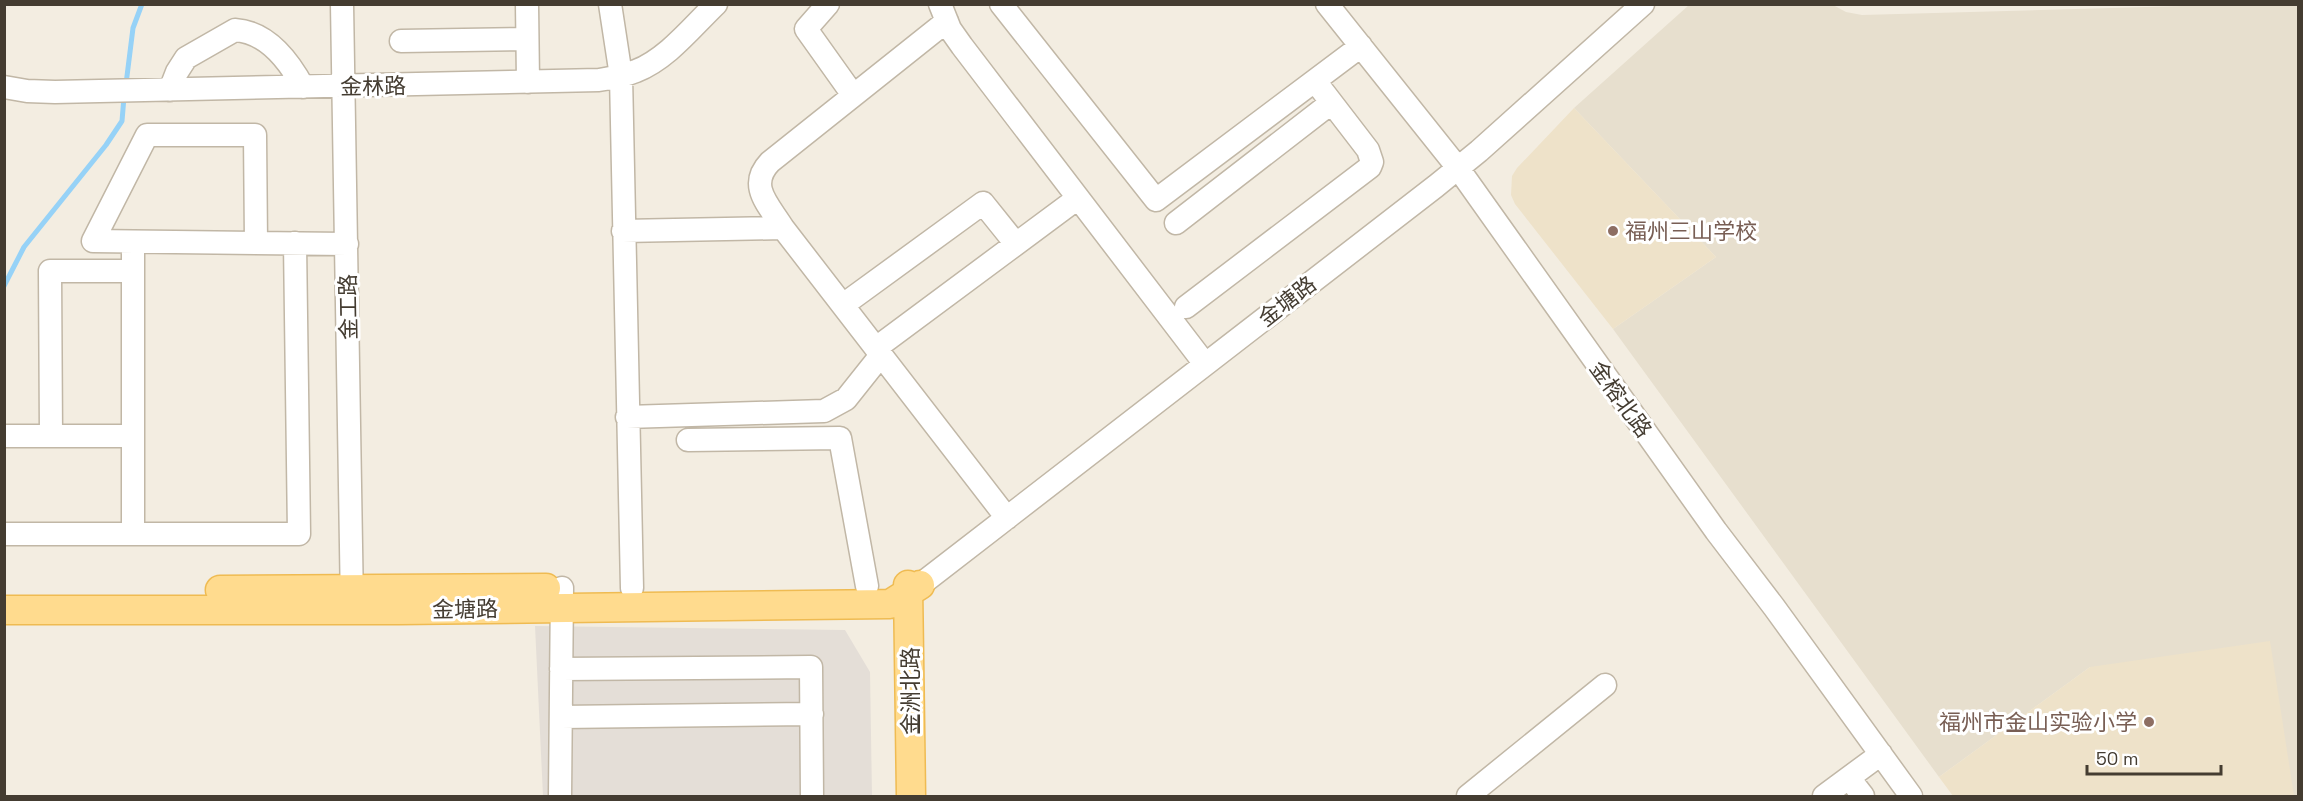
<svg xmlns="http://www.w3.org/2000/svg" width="2303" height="801" font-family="'Space Grotesk','Noto Sans SC',sans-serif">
<rect width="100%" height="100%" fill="#f3ede1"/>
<!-- residential -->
<path fill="#e7dfce" d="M2181 4 2298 5V796H2294L2090 667 1939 777 1613 329 1716 257 1574 108 1689 5H1833L1846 12 1862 15 2182 6Z"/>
<!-- industrial -->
<path fill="#e4ded7" d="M535 626 845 630 870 672 872 796H543Z"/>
<!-- education -->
<path fill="#eee2c9" d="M1574 108 1716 257 1613 329 1515 204 1511 195 1512 176 1517 168Z
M2270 641 2294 796H1953L1939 777 2090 667Z"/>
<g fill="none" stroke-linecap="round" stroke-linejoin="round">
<!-- stream -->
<path stroke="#96d2f7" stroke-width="5" d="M126 84 133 28 142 4
M4 286 24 247 106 145 122 121 124 97"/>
<defs>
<path id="minor" d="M342 4 352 606
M527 4 528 82
M610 4 621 76 632 588
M828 4 806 29 853 95
M940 4 950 29 962 46 1205 364
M1001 4 1156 200 1361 46
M1327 4 1458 168 1716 531 1774 607 1911 796
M947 21 770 162C747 186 769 205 783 228L1007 518
M401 41 527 39
M4 87 27 91 55 92 599 80C612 78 624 76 636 71 667 59 692 27 716 4
M170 90 177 72 186 58 235 30C268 32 289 61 303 87
M1176 223 1331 103
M623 231 783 228
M133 242V534
M256 243 255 135H147L93 241 347 244
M843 305 983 203 1016 244
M1186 307 1370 167 1372 162 1368 150 1315 81
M876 348 1078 198
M627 417 824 411 846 399 881 355
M4 436H133
M51 436 50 271H133
M688 440 840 438 867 586
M4 534H299L295 243
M920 585 1436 186 1479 151 1643 4
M561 669 811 667 812 796
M561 717 812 714
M1849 778 1863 796
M560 796 562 588
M1468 796 1605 685
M1824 796 1881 754"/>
<path id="major" d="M908 585 911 796
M220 590 546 588
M4 610H399L890 604 920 585"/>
</defs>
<!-- minor casing -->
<use href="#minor" stroke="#c1b7a6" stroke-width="25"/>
<!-- major casing -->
<use href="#major" stroke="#efbb52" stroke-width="31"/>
<!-- minor -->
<use href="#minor" stroke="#fff" stroke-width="22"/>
<!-- major -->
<use href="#major" stroke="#ffdb8e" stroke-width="28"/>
</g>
<!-- markers -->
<g fill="#8d6e63" stroke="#fff" stroke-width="2">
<circle cx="1613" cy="231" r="6"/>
<circle cx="2149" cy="722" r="6"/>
</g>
<g text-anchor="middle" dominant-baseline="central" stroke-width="6" stroke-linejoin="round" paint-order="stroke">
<!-- street labels -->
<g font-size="22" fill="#443c31" stroke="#fff">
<text transform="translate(373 86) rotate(-1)">金林路</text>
<text transform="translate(1287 301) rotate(-38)">金塘路</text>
<text transform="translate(348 307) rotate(-91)">金工路</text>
<text transform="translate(1621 399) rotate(54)">金榕北路</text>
<text transform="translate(465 609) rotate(-1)">金塘路</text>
<text transform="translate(910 691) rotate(-90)">金洲北路</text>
</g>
<!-- education labels -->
<g font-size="22" fill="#785e54" stroke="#fff" text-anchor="start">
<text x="1625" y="231">福州三山学校</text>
<text x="2137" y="722" text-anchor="end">福州市金山实验小学</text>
</g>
</g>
<!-- border -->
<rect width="2303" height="801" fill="none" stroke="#443c31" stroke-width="12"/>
<!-- scale -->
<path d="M2087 765v9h134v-9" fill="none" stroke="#443c31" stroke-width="3"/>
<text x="2096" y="765" font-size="18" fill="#443c31" stroke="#ffffff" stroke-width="4.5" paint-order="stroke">50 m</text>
</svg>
